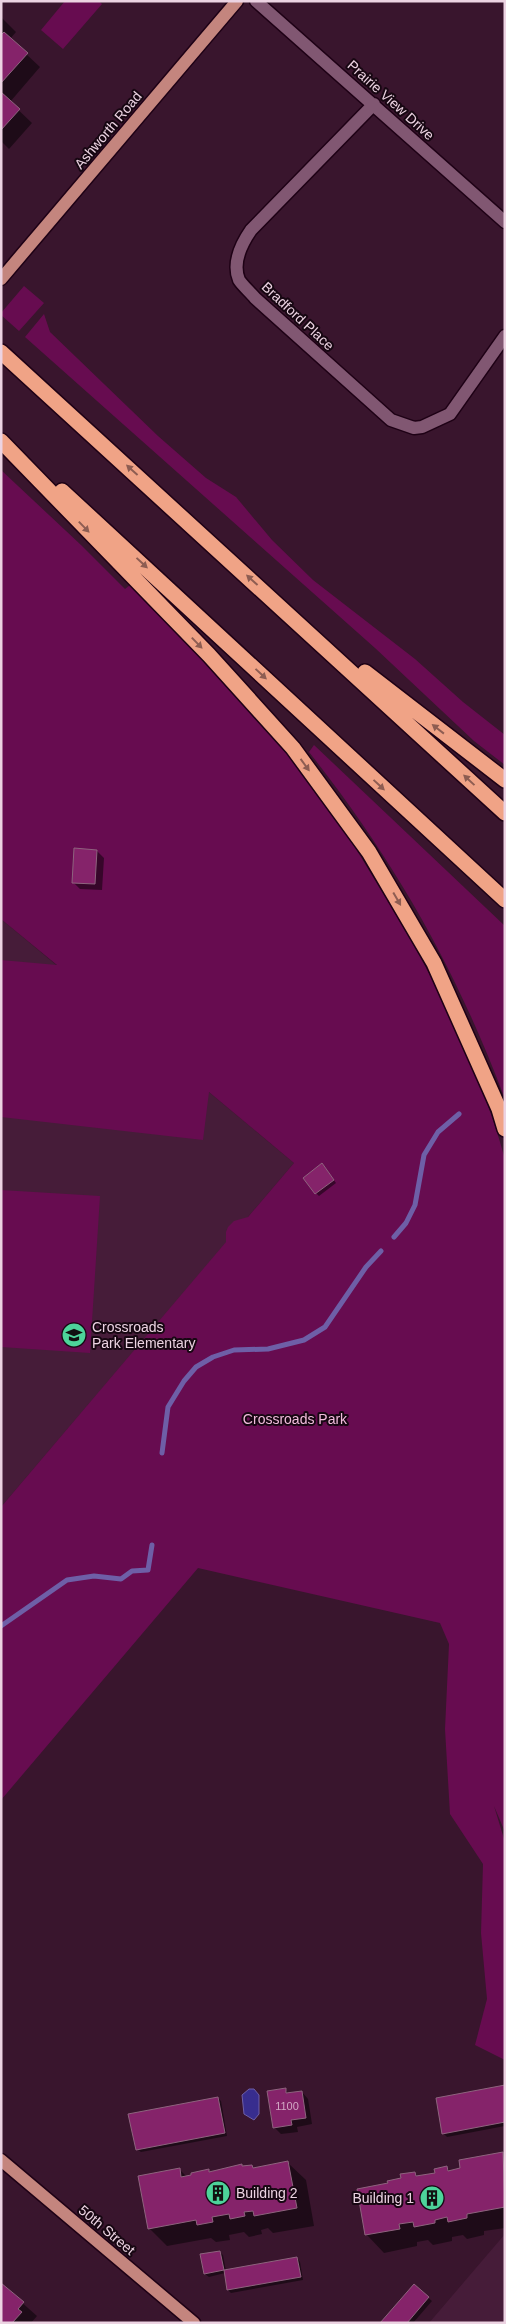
<svg xmlns="http://www.w3.org/2000/svg" width="506" height="2324" font-family="Helvetica,sans-serif">
<rect width="100%" height="100%" fill="#39152d"/>
<!-- built -->
<path fill="#461c39" d="M1 919 294 1163 1 1507Z
M505 2234V2323H429Z"/>
<!-- green -->
<path fill="#670c50" d="M65 1H99L102 4 63 49 41 30Z
M24 286 44 303 19 331 1 315V313Z
M44 314 50 332 158 436 206 478 236 497 272 540 313 580 415 659 463 702 505 735V765L474 741 375 648 25 337Z
M1 470 81 545 125 589 130 585C187 642 243 700 294 762 324 797 349 837 373 877 428 965 477 1058 505 1159V1832L494 1806 505 1842V2060L475 2045 487 1999 481 1933 483 1864 450 1814 445 1729 449 1644 440 1623 198 1568 1 1800V1507L226 1242V1232L228 1227 234 1221 248 1217 294 1163 209 1092 203 1140 1 1117V960L57 965 1 919Z
M314 745 505 926V1099C456 969 395 861 309 752Z
M1 1190 100 1196 90 1353 1 1347Z"/>
<!-- water -->
<path fill="#382d8e" stroke="#6e5fa7" d="M249 2089H254L259 2095V2114L254 2120 244 2114 242 2095Z"/>
<!-- shadow -->
<path fill="#0007" d="M1 17 16 32 10 39 40 67 10 102 32 123 9 149 1 141Z
M97 851 104 858 102 890 80 889 73 882Z
M325 1168 336 1183 319 1196 316 1193Z
M505 2086V2126L447 2137 443 2133Z
M285 2090 290 2094 302 2092 308 2099 312 2124 297 2127 298 2132 281 2134 274 2127Z
M218 2098 221 2101 227 2136 141 2152 137 2149Z
M503 2153 505 2155V2228L484 2231V2235L467 2239 463 2235 452 2237V2241L433 2245 428 2240 417 2242V2246L384 2253 367 2235 389 2184 415 2173 419 2177 436 2174 447 2168 451 2171Z
M288 2163 306 2180 314 2226 273 2233 268 2228 261 2230 262 2234 249 2237 244 2232 229 2235 230 2240 216 2242 211 2238 167 2246 149 2228 179 2169 187 2177 208 2170 211 2173 241 2165 244 2167 252 2166 255 2169Z
M219 2252 223 2255 226 2271 297 2258 300 2262 303 2280 231 2293 228 2290 225 2273 209 2277 205 2274Z
M1 2284 37 2316 31 2323H1Z
M414 2286 432 2301 413 2323H382Z"/>
<g fill="none" stroke-linecap="round" stroke-linejoin="round">
<!-- stream -->
<path stroke="#6e5fa7" stroke-width="5" d="M394 1237 406 1223 415 1205 424 1155 438 1132 459 1114
M162 1453 168 1407 184 1381 196 1367 213 1357 234 1350 268 1349 304 1340 325 1327 366 1267 381 1251
M1 1626 67 1580 94 1576 121 1579 132 1571 148 1570 152 1545"/>
</g>
<!-- building -->
<path fill="#85236a" stroke="#8e637e" d="M4 32 28 53 1 83V35Z
M1 92 20 109 1 130Z
M74 848 97 850 95 884 72 883Z
M322 1163 334 1180 315 1194 303 1178Z
M505 2085V2122L442 2134 436 2098Z
M286 2088V2093L302 2091 306 2118 291 2120 292 2125 273 2128 267 2091Z
M218 2097 225 2133 136 2150 128 2114Z
M503 2152 505 2207 467 2214V2218L448 2222 447 2217 435 2220V2223L414 2227 413 2222 399 2224 400 2229 365 2235 357 2189 388 2183 387 2181 401 2178 400 2174 415 2172 416 2176 435 2173 434 2169 447 2166 448 2171 460 2168 459 2160Z
M288 2161 297 2208 254 2216 253 2211 244 2212 245 2216 230 2219 229 2214 212 2217 213 2222 197 2225 196 2220 148 2229 138 2176 180 2168 181 2177 191 2175V2173L209 2169V2172L242 2164V2166L252 2165 253 2168Z
M220 2251 224 2270 204 2274 200 2254Z
M297 2257 301 2277 227 2290 224 2270Z
M1 2283 24 2302 18 2309 22 2312 12 2323H1Z
M414 2284 429 2297 407 2323H380Z"/>
<g fill="none" stroke-linecap="round" stroke-linejoin="round">
<defs>
<path id="minor" d="M256 1 505 222
M374 104 251 230C242 243 232 263 239 280 243 286 251 293 255 298L391 420 414 428 422 427 450 414 505 336"/>
<path id="major" d="M1 279 237 1
M1 2160 194 2323"/>
<path id="highway" d="M1 352 505 813
M1 441 209 655 293 748 369 852 434 963 499 1109 505 1129
M62 491 505 900
M365 672 505 780"/>
</defs>
<!-- minor casing -->
<use href="#minor" stroke="#1e0115" stroke-width="15"/>
<!-- major casing -->
<use href="#major" stroke="#1e0115" stroke-width="15"/>
<!-- highway casing -->
<use href="#highway" stroke="#1e0115" stroke-width="18"/>
<!-- minor -->
<use href="#minor" stroke="#815772" stroke-width="12"/>
<!-- major -->
<use href="#major" stroke="#c4857e" stroke-width="12"/>
<!-- highway -->
<use href="#highway" stroke="#f0a386" stroke-width="15"/>
</g>
<!-- one-way arrows -->
<defs><path id="oneway-solid" d="M-6-.8H1V-3.2L6.5 0L1 3.2V.8H-6Z" transform="scale(1.25)"/></defs>
<g fill="#8e5d52">
<use href="#oneway-solid" transform="translate(132 470) rotate(-138)"/>
<use href="#oneway-solid" transform="translate(84 527) rotate(46)"/>
<use href="#oneway-solid" transform="translate(142 563) rotate(43)"/>
<use href="#oneway-solid" transform="translate(252 580) rotate(-138)"/>
<use href="#oneway-solid" transform="translate(197 643) rotate(46)"/>
<use href="#oneway-solid" transform="translate(261 674) rotate(43)"/>
<use href="#oneway-solid" transform="translate(438 729) rotate(-142)"/>
<use href="#oneway-solid" transform="translate(305 765) rotate(54)"/>
<use href="#oneway-solid" transform="translate(469 780) rotate(-137)"/>
<use href="#oneway-solid" transform="translate(379 785) rotate(43)"/>
<use href="#oneway-solid" transform="translate(397 899) rotate(60)"/>
</g>
<!-- icons -->
<defs>
<symbol id="school-disc" viewBox="-11 -11 22 22"><circle r="9.5" fill="#4dd39a" stroke="#170712"/><path d="M0-5L7-2L0 1L-7-2ZM-4 1L0 2.5L4 1V4Q0 6-4 4Z" fill="#111"/></symbol>
<symbol id="building-disc" viewBox="-11 -11 22 22"><circle r="9.5" fill="#4dd39a" stroke="#170712"/><path d="M-4-6H4V6H1V3H-1V6H-4ZM-2.5-4.3h1.7v1.8h-1.7ZM.8-4.3h1.7v1.8H.8ZM-2.5-1h1.7V.8h-1.7ZM.8-1h1.7V.8H.8Z" fill="#111"/></symbol>
</defs>
<g fill-rule="evenodd">
<use href="#school-disc" x="60" y="1321" width="28" height="28"/>
<use href="#building-disc" x="204" y="2179" width="28" height="28"/>
<use href="#building-disc" x="418" y="2184" width="28" height="28"/>
</g>
<g text-anchor="middle" dominant-baseline="central" stroke-width="4" stroke-linejoin="round" paint-order="stroke">
<!-- number labels -->
<g font-size="11" fill="#d2a7c4">
<text x="287" y="2106">1100</text>
</g>
<!-- street labels -->
<g font-size="14" fill="#ecd3e2" stroke="#170712">
<text transform="translate(391 100) rotate(42)">Prairie View Drive</text>
<text transform="translate(108 130) rotate(-50)">Ashworth Road</text>
<text transform="translate(298 316) rotate(43)">Bradford Place</text>
<text transform="translate(107 2230) rotate(40)">50th Street</text>
</g>
<!-- poi labels -->
<g font-size="14" fill="#ecd3e2" stroke="#170712" text-anchor="start">
<text x="92" y="1327">Crossroads<tspan x="92" dy="16">Park Elementary</tspan></text>
<text x="236" y="2193">Building 2</text>
<text x="414" y="2198" text-anchor="end">Building 1</text>
</g>
<!-- park labels -->
<g font-size="14" fill="#f2bddd" stroke="#170712">
<text x="295" y="1419">Crossroads Park</text>
</g>
</g>
<!-- border -->
<rect width="506" height="2324" fill="none" stroke="#ecd3e2" stroke-width="5"/>
</svg>
